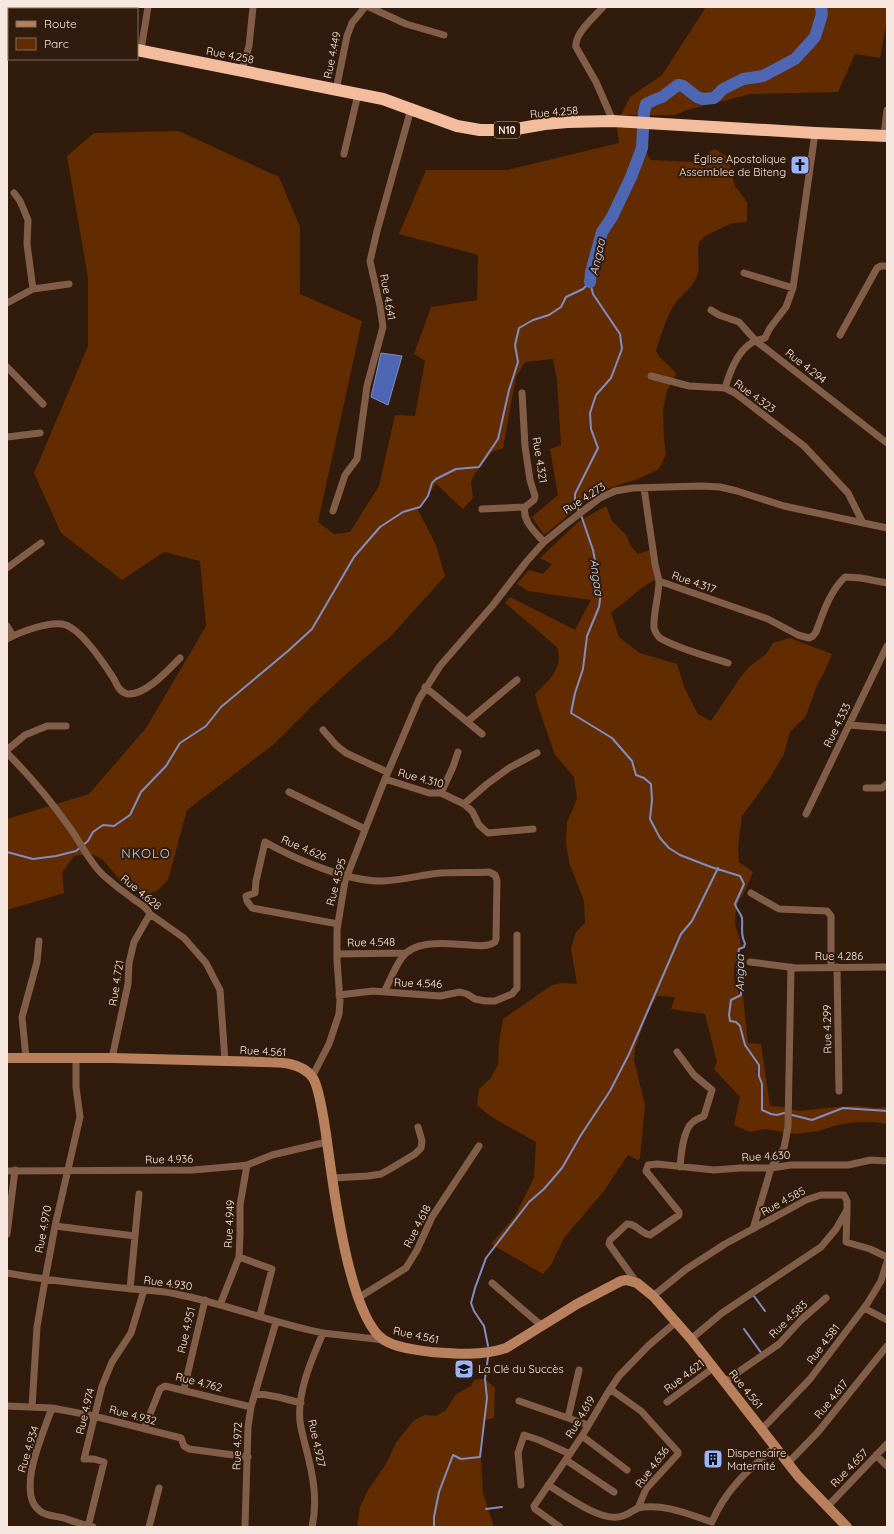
<svg xmlns="http://www.w3.org/2000/svg" width="894" height="1534" font-family="Quicksand,sans-serif">
<rect width="100%" height="100%" fill="#301b0d"/>
<!-- green -->
<path fill="#622c00" d="M706 7H887V21L880 58 855 54 838 92 751 94 687 110 675 115H621L630 97 662 75Z
M617 127 647 130C647 139 644 153 651 160L693 162 715 149 729 158V163L735 186 747 202V222L732 223 705 236 699 242C696 253 701 265 697 276 693 288 681 294 674 305 666 318 661 335 656 351 660 361 671 365 676 374L667 391 663 410 664 439 666 454 659 469 640 478 597 492 544 535 532 517 558 495 550 449 561 445 557 380 553 359 525 362 516 377 503 448 492 452 474 475 471 482 473 498 463 509 436 484 418 510 436 545 445 576 391 636 354 667 319 699 273 745 187 810 168 880 157 891 144 895 126 887 102 859 91 854 74 856 62 873 64 893 7 910V819L89 794 146 728 206 626 200 561 164 552 122 580 61 533 34 473 88 346V278L67 156 94 133 179 131 279 177 300 227V294L362 321 318 522 334 534 350 532 379 486 395 415 415 416 425 361 414 354 431 307 477 300 478 255 399 234 426 170H507L619 143Z
M606 506 612 521 627 536 630 545 638 554 650 550 655 580 643 587 611 613 619 637 625 642 640 653 677 664 685 689 698 714 711 721 740 678 749 667 766 654 773 643 790 638 832 654 824 673 817 685 806 716 790 732 784 754 770 778 742 816 738 847 739 862 753 872 745 891 737 904 735 919V924L741 944 734 967V977L735 984 740 995 743 996 748 1043 761 1044 770 1106 782 1107 799 1111 836 1107 857 1106 876 1108 887 1107V1124L874 1122H857L838 1125 818 1131 795 1134 765 1129 750 1132 734 1125 740 1097 714 1069 717 1062 705 1014 671 1009 675 997 657 996 648 1013 635 1048 634 1060 645 1105 640 1158 638 1160 628 1155 603 1192 564 1238 551 1265 543 1274 491 1244 515 1216 534 1178 536 1142C516 1130 494 1121 477 1105L479 1089 490 1079 498 1065 499 1043 503 1019 552 985 562 983 577 984 571 948 576 932 585 923 584 901 569 862 566 842 567 822 577 799 574 777 555 755 538 706 535 694C549 681 564 667 557 647L505 603 510 597 575 630 591 600 528 591 517 584 529 570 543 574 552 564 540 558 578 522Z
M480 1379H485L495 1388 494 1418 485 1420 480 1443 483 1494 494 1527H357L360 1507 368 1490 386 1464 396 1443 414 1420 425 1415 436 1416 446 1410 456 1394 471 1386 474 1380Z"/>
<!-- water -->
<path fill="#4d67b5" stroke="#808ec2" d="M381 353 402 356 388 405 371 397Z"/>
<g fill="none" stroke-linecap="round" stroke-linejoin="round">
<!-- stream -->
<path stroke="#808ec2" stroke-width="2" d="M579 511 575 504V494L598 448 591 429 590 413 596 395 611 378 622 349 620 334 593 294 590 282
M581 515 593 550 601 592 599 607 587 636 583 669 575 693 571 713 612 738 632 761 636 775 644 778 651 784 652 800 650 819 660 838 669 848 680 855 711 867 740 876 744 884 735 904C736 909 741 913 742 918 743 927 740 935 745 943L744 947 739 949C738 954 737 967 737 972 738 980 742 987 741 995L731 1000 729 1015 730 1021 736 1022 740 1026 745 1045 759 1065V1076L762 1084V1110L771 1114 777 1115 784 1113 812 1120 843 1108 887 1111
M7 852 33 859 56 856 76 851 88 841 93 832 103 825 114 826 130 815 141 792 166 766 180 743 206 726 221 707 288 651 312 629 354 557 380 527 403 512 420 507 428 496 432 483 436 479 456 469 479 467 498 439 509 390 518 362 515 345 519 328 533 320 549 315 561 307 566 297 583 289 590 282
M754 1296 765 1311
M744 1329 762 1354
M488 1346 484 1326 474 1311 471 1303 475 1288 486 1258 529 1202 544 1189 562 1168 581 1135 610 1091 629 1054 681 934 692 921 718 868
M486 1509 502 1507
M434 1527V1517L439 1492 453 1455 461 1459 480 1457 487 1398 485 1379 488 1357"/>
<!-- river -->
<path stroke="#4d67b5" stroke-width="12" d="M590 282 591 272 602 232 612 217 631 177 642 148 644 112 646 104 654 100 662 97 678 85 683 86 697 97 703 99 714 98 723 89 743 79 763 76 795 59 815 37 822 14 821 7"/>
<!-- street -->
<path stroke="#825e48" stroke-width="7" d="M369 7 406 24 444 35
M603 7C595 16 574 34 576 47L596 82 613 121
M141 50 148 7
M242 70 249 46 253 7
M336 90 347 36 352 23 365 7
M815 133 793 288 786 307 770 328 765 338C762 339 757 340 753 342 737 351 730 372 725 388L735 393 804 446 848 493 863 523
M884 136 887 110
M344 154 358 94
M14 193 20 201 28 220 27 244 33 289
M744 273 793 288
M7 303 33 289 69 284
M711 310 719 315 739 322 756 341 887 443
M840 335 877 268 881 266H887
M7 367 43 404
M651 376 689 386 725 388
M522 393 525 446 530 480 535 496 534 500 525 507C522 521 535 532 544 542
M7 437 40 433
M644 488 655 564 659 581 768 619 798 635 809 638 813 636 816 632C823 613 830 591 845 577L861 578 887 583
M482 509 525 507
M333 511 345 475 357 459 367 386 383 327 380 306 370 261 377 231 411 109
M7 568 41 543
M659 581C659 596 653 613 654 628 655 632 657 635 660 638 676 648 709 657 728 663
M7 626 13 636
M7 639C20 632 51 620 66 625 82 631 105 665 114 679 117 685 120 693 128 694 146 695 168 670 180 658
M425 687 482 734
M468 721 517 680
M850 725 887 728
M323 730 336 745 346 753 387 772
M7 750 25 735 47 726H66
M7 753C30 776 51 801 70 828 81 843 89 862 103 875 112 883 122 891 132 898 138 903 146 906 150 914L184 938 206 963 220 990 225 1061
M385 779 429 793H441L464 804 472 811 479 825 488 833 533 829
M866 788H882L887 784
M289 792 365 829
M441 793 453 767 458 752
M464 804 487 784 509 768 537 753
M806 814 887 646
M751 893 779 909 827 911 831 916V967
M338 924 252 908 247 901 246 896 255 893 256 881 265 842C295 859 346 881 380 881 398 881 421 875 440 873 457 872 473 873 489 872L495 875 497 880 496 939 495 942C488 947 478 946 470 945 450 944 414 938 401 959 394 969 390 981 384 992
M337 954 406 953
M750 962 796 968 887 967
M837 967 839 1091
M339 995 373 991 440 996 460 992 467 994 475 999 485 1001H495L512 994 517 988V935
M677 1052 694 1075 712 1090 704 1116C701 1118 696 1119 693 1122 683 1129 681 1155 680 1167
M26 1058 22 1017 37 962 39 941
M112 1058 128 984 129 963 134 942 150 914
M312 1077 329 1044 339 1014 340 1001 337 961V930L345 881 385 779 419 699 440 666 493 605 527 561 544 542 566 524 600 498 615 491 633 488 701 486 720 487 737 491 784 506 887 528
M7 1171 193 1170 239 1166 247 1165 272 1155 327 1142
M333 1178 368 1176 381 1174 390 1169 415 1154 421 1148 422 1141 418 1127
M847 1212 846 1242 870 1249 887 1257
M55 1226 135 1236
M753 1229 771 1168 784 1148 788 1127 791 967
M7 1234 15 1170
M239 1257 272 1269 260 1315
M7 1273C45 1280 83 1284 122 1288 140 1290 158 1290 176 1294 226 1304 273 1323 323 1333
M492 1283 542 1326
M637 1283 609 1244 610 1240 627 1224C636 1223 641 1234 650 1235L679 1215V1212L646 1171 648 1165 657 1164 714 1170 740 1168H771L791 1165H848L871 1160 887 1161
M130 1289 139 1194
M653 1296 685 1270 725 1244 806 1200 821 1195H844L847 1201V1210L836 1229 821 1247 722 1313 691 1339
M358 1298 406 1268 417 1250 432 1217 479 1146
M220 1305 239 1257 240 1234V1205L247 1165
M864 1308 887 1320
M724 1382 779 1344 801 1320 826 1298
M184 1389 205 1300
M610 1389 641 1411 678 1452V1454L646 1489 638 1508C664 1503 688 1514 712 1522 725 1490 750 1468 775 1447
M255 1393 278 1397 301 1403
M519 1401 588 1425
M667 1402 713 1368
M7 1406 52 1408 94 1416 181 1438 184 1446 189 1449 248 1457
M32 1407 37 1327 45 1280 55 1226 80 1117 76 1087V1058
M52 1408C44 1431 15 1493 40 1511 46 1516 56 1516 64 1518 73 1521 83 1525 93 1527
M568 1418 579 1370
M144 1429 160 1389 165 1386 251 1407
M762 1429 810 1379 867 1304 881 1281 887 1262
M582 1436 627 1470
M876 1455 887 1466
M566 1460 614 1492
M788 1463 818 1432 887 1346
M521 1485 518 1453 524 1435 539 1440 570 1454
M548 1485C565 1495 598 1520 618 1517 625 1517 632 1511 638 1508
M827 1507 887 1444
M88 1527 104 1462 94 1459H84L102 1386 112 1362 131 1333 144 1290
M149 1527 159 1488
M245 1527 248 1427 251 1407 276 1322
M312 1527C318 1500 313 1475 306 1448 304 1440 301 1430 300 1421 297 1392 312 1359 323 1333L384 1340
M560 1527 535 1509 534 1506 582 1436 607 1394 619 1376 648 1346 676 1322"/>
<!-- secondary -->
<path stroke="#b9805d" stroke-width="10" d="M7 1058H112L263 1062C280 1062 302 1062 313 1078 319 1087 324 1121 326 1134 332 1177 348 1317 384 1340 397 1348 417 1350 431 1352 456 1354 482 1356 506 1348L577 1304 621 1281 626 1280 637 1283 653 1296 691 1339 798 1476 847 1527"/>
<!-- highway -->
<path stroke="#f3bc9c" stroke-width="12" d="M7 30H9
M137 50 383 99 457 126 480 130H510L545 124 567 122 613 121 815 133 887 136"/>
</g>
<!-- icons -->
<defs>
<symbol id="church-square" viewBox="-11 -11 22 22"><rect x="-9" y="-9" width="18" height="18" rx="4" fill="#9ab5fd" stroke="#301b0d"/><path d="M-1.2-6h2.4v3.5h3.3v2.4h-3.3V6h-2.4V-.1h-3.3v-2.4h3.3Z" fill="#111"/></symbol>
<symbol id="school-square" viewBox="-11 -11 22 22"><rect x="-9" y="-9" width="18" height="18" rx="4" fill="#9ab5fd" stroke="#301b0d"/><path d="M0-5L7-2L0 1L-7-2ZM-4 1L0 2.5L4 1V4Q0 6-4 4Z" fill="#111"/></symbol>
<symbol id="building-square" viewBox="-11 -11 22 22"><rect x="-9" y="-9" width="18" height="18" rx="4" fill="#9ab5fd" stroke="#301b0d"/><path d="M-4-6H4V6H1V3H-1V6H-4ZM-2.5-4.3h1.7v1.8h-1.7ZM.8-4.3h1.7v1.8H.8ZM-2.5-1h1.7V.8h-1.7ZM.8-1h1.7V.8H.8Z" fill="#111"/></symbol>
</defs>
<g fill-rule="evenodd">
<use href="#church-square" x="789" y="154" width="22" height="22"/>
<use href="#school-square" x="453" y="1358" width="22" height="22"/>
<use href="#building-square" x="702" y="1448" width="22" height="22"/>
</g>
<g text-anchor="middle" dominant-baseline="central" stroke-width="4" stroke-linejoin="round" paint-order="stroke">
<!-- shield labels -->
<rect fill="#301b0d" stroke="#bbaaa0" stroke-width="1" x="494" y="122" width="26" height="16" rx="3"/>
<g font-size="10" font-weight="bold" fill="#f7e8df">
<text x="507" y="130">N10</text>
</g>
<!-- street labels -->
<g font-size="11" fill="#f7e8df" stroke="#301b0d">
<text transform="translate(230 55) rotate(11)">Rue 4.258</text>
<text transform="translate(332 55) rotate(-78)">Rue 4.449</text>
<text transform="translate(554 112) rotate(-5)">Rue 4.258</text>
<text transform="translate(388 297) rotate(80)">Rue 4.641</text>
<text transform="translate(806 366) rotate(38)">Rue 4.294</text>
<text transform="translate(755 396) rotate(36)">Rue 4.323</text>
<text transform="translate(540 460) rotate(81)">Rue 4.321</text>
<text transform="translate(584 498) rotate(-33)">Rue 4.273</text>
<text transform="translate(694 582) rotate(19)">Rue 4.317</text>
<text transform="translate(837 725) rotate(-64)">Rue 4.333</text>
<text transform="translate(421 778) rotate(15)">Rue 4.310</text>
<text transform="translate(304 848) rotate(23)">Rue 4.626</text>
<text transform="translate(336 882) rotate(-75)">Rue 4.595</text>
<text transform="translate(141 892) rotate(39)">Rue 4.628</text>
<text transform="translate(371 942) rotate(-1)">Rue 4.548</text>
<text x="839" y="956">Rue 4.286</text>
<text transform="translate(116 983) rotate(-81)">Rue 4.721</text>
<text transform="translate(418 983) rotate(2)">Rue 4.546</text>
<text transform="translate(827 1029) rotate(-91)">Rue 4.299</text>
<text transform="translate(263 1051) rotate(3)">Rue 4.561</text>
<text transform="translate(766 1156) rotate(-3)">Rue 4.630</text>
<text transform="translate(169 1159) rotate(-1)">Rue 4.936</text>
<text transform="translate(783 1201) rotate(-28)">Rue 4.585</text>
<text transform="translate(229 1224) rotate(-87)">Rue 4.949</text>
<text transform="translate(417 1226) rotate(-63)">Rue 4.618</text>
<text transform="translate(43 1229) rotate(-79)">Rue 4.970</text>
<text transform="translate(168 1283) rotate(8)">Rue 4.930</text>
<text transform="translate(788 1319) rotate(-44)">Rue 4.583</text>
<text transform="translate(186 1330) rotate(-77)">Rue 4.951</text>
<text transform="translate(416 1335) rotate(12)">Rue 4.561</text>
<text transform="translate(823 1344) rotate(-53)">Rue 4.581</text>
<text transform="translate(684 1376) rotate(-37)">Rue 4.621</text>
<text transform="translate(199 1382) rotate(14)">Rue 4.762</text>
<text transform="translate(746 1389) rotate(51)">Rue 4.561</text>
<text transform="translate(831 1399) rotate(-51)">Rue 4.617</text>
<text transform="translate(85 1411) rotate(-76)">Rue 4.974</text>
<text transform="translate(133 1415) rotate(15)">Rue 4.932</text>
<text transform="translate(580 1417) rotate(-59)">Rue 4.619</text>
<text transform="translate(317 1443) rotate(78)">Rue 4.927</text>
<text transform="translate(237 1446) rotate(-88)">Rue 4.972</text>
<text transform="translate(28 1449) rotate(-73)">Rue 4.934</text>
<text transform="translate(652 1467) rotate(-53)">Rue 4.636</text>
<text transform="translate(849 1468) rotate(-46)">Rue 4.657</text>
</g>
<!-- poi labels -->
<g font-size="11" fill="#f7e8df" stroke="#301b0d" text-anchor="start">
<text x="786" y="159" text-anchor="end">Église Apostolique<tspan x="786" dy="13">Assemblee de Biteng</tspan></text>
<text x="478" y="1369">La Clé du Succès</text>
<text x="727" y="1453">Dispensaire<tspan x="727" dy="13">Maternité</tspan></text>
</g>
<!-- water labels -->
<g font-size="12" font-style="italic" fill="#d3dcf2" stroke="#301b0d">
<text transform="translate(597 257) rotate(-78)">Angaa</text>
<text transform="translate(597 577) rotate(82)">Angaa</text>
<text transform="translate(739 973) rotate(-90)">Angaa</text>
</g>
<!-- quarter labels -->
<g font-size="13" letter-spacing="1" fill="#becef7" stroke="#301b0d">
<text x="146" y="853">NKOLO</text>
</g>
</g>
<!-- border -->
<rect width="894" height="1534" fill="none" stroke="#f7e8df" stroke-width="16"/>
<!-- legend -->
<rect x="8" y="8" width="130" height="52" fill="#301b0d" stroke="#806d61"/>
<rect x="16" y="21" width="20" height="6" fill="#b9805d" stroke="#806d61"/>
<text x="44" y="28" font-size="12" fill="#f7e8df">Route</text>
<rect x="16" y="38" width="20" height="12" fill="#622c00" stroke="#806d61"/>
<text x="44" y="48" font-size="12" fill="#f7e8df">Parc</text>
</svg>
